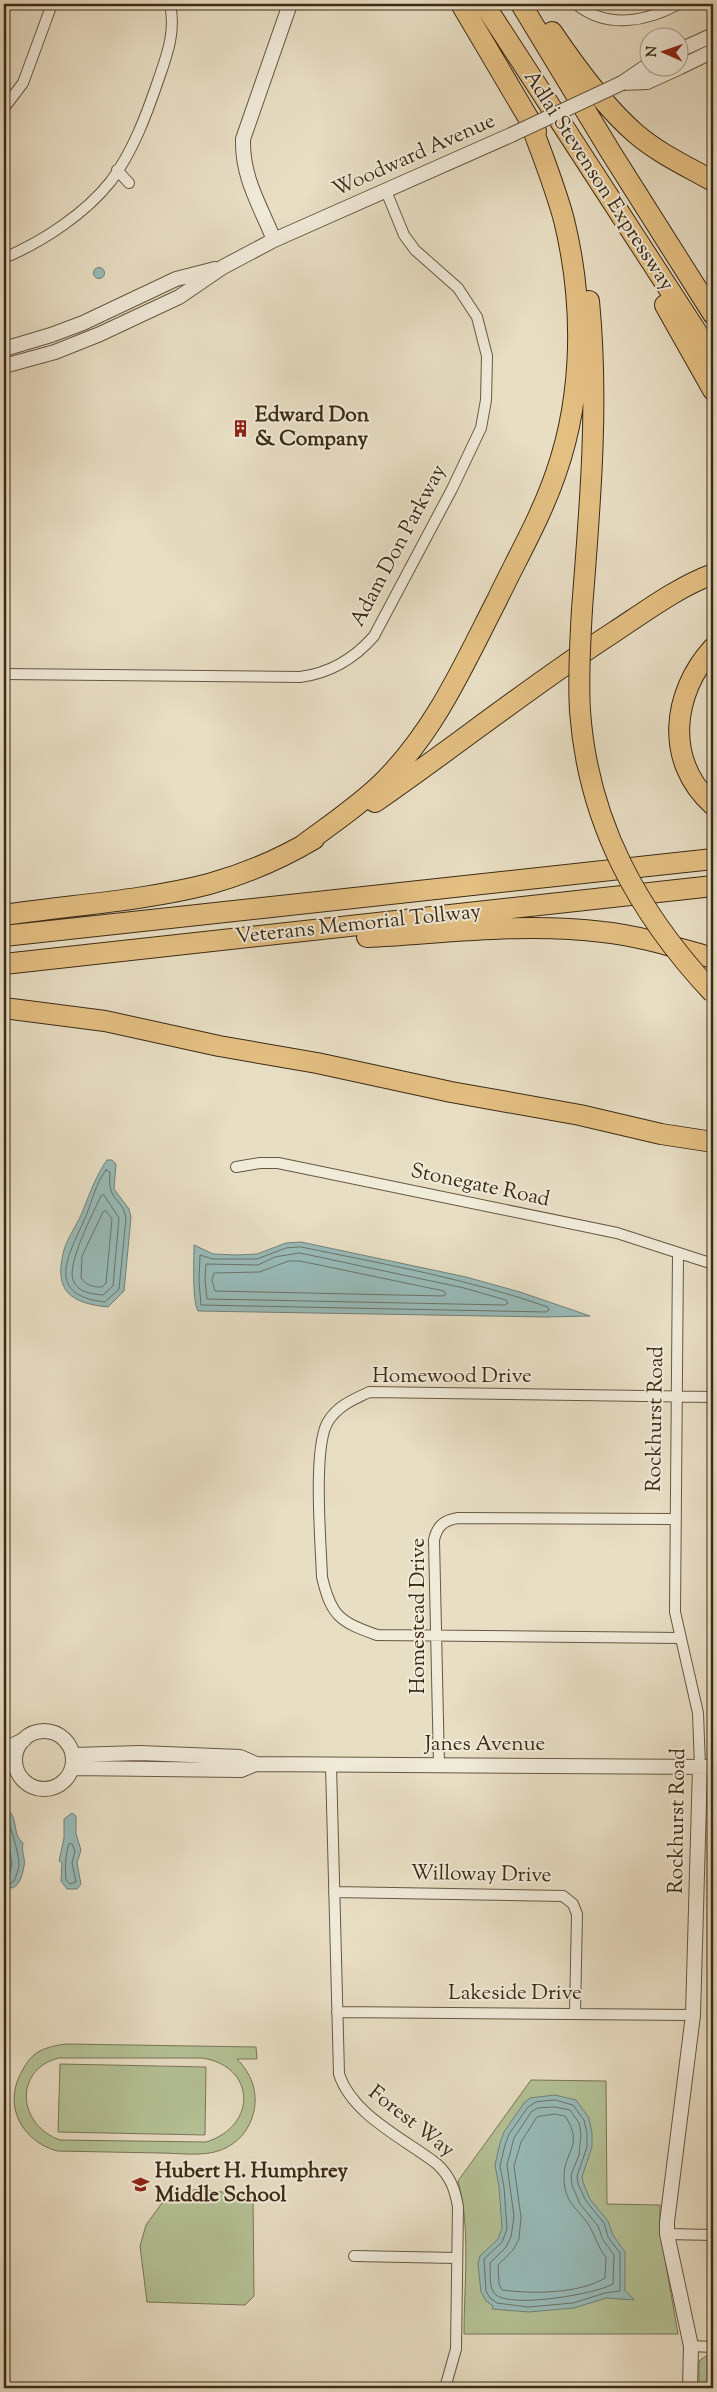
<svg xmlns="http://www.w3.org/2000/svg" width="717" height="2392" font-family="'Sorts Mill Goudy',serif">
<rect width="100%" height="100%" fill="#e8dec4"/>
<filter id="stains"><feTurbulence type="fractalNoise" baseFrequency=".004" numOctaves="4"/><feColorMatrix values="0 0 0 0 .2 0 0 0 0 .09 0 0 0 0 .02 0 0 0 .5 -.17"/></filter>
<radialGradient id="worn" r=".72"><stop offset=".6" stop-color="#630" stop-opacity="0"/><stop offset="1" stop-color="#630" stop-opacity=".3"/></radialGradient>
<!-- green -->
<path fill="#b4c296" stroke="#787656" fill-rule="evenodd" d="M67 2044 256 2047 257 2059H237C251 2073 258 2091 254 2111 250 2129 239 2143 221 2150 203 2157 180 2153 160 2153 126 2152 91 2152 57 2151 22 2141 3 2106 21 2073 25 2065 30 2057 38 2052 47 2047 57 2045 67 2044ZM58 2058H202C256 2066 258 2126 206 2142L60 2140C18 2125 13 2071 58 2058Z
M60 2064 206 2067 205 2135 58 2132Z
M531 2080 606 2081 607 2204 660 2205V2230L678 2334H464C464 2285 471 2227 458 2181Z
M199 2189 253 2196 254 2296 245 2305 147 2302 140 2246 146 2225 162 2203 179 2193Z
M713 2355V2388H699V2361L706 2356Z"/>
<!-- water -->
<path fill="#98bbb9" stroke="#738177" d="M93.5 273a5.5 5.5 0 1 1 11 0a5.5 5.5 0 1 1-11 0Z
M107 1160H112L116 1164 114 1189 129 1209 131 1217 124 1291 108 1307C70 1303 53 1291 64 1250 67 1239 76 1226 81 1215 89 1196 95 1177 107 1160Z
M301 1242 466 1277 520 1292 590 1316 546 1317 198 1311C192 1301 194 1259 194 1245L213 1254 237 1255 257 1254 286 1243Z
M5 1807C20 1818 11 1833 23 1843 21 1852 26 1860 24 1866 22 1878 18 1892 4 1887Z
M72 1813 76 1816V1834L81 1850 77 1863 81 1884 77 1889H67L61 1881 62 1863 59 1861 64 1838V1819Z
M555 2095 576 2100 589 2118 592 2133V2147L582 2177 583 2182 590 2199 608 2221 613 2235 625 2252V2290L634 2300 606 2298 574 2308 529 2312 492 2309 493 2306 486 2301 481 2292 478 2264 480 2256 498 2239 502 2228 499 2187 495 2165 500 2143 504 2132 524 2103 530 2098Z"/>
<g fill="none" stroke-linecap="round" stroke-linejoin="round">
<!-- shore -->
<path stroke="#6a7367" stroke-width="1" d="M106 1170 110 1172C107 1203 122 1196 126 1218L119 1289 105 1302C42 1295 70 1253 86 1216 92 1201 96 1183 106 1170Z
M104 1195 119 1218 113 1286 103 1295C92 1294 78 1293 73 1280 67 1263 93 1213 101 1196Z
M106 1211 112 1219 106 1283 102 1287C92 1287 86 1285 81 1278L82 1256 103 1212Z
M301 1247C384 1264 468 1279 548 1307L549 1310 546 1312 201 1305 199 1281 200 1255 213 1259H257L286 1248Z
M300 1253 464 1288 506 1300 508 1303 505 1305 207 1299 205 1280 206 1264 258 1265 275 1257Z
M289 1261H300L444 1291 446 1294 443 1296 215 1291 212 1280 214 1273 259 1272Z
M4 1812C9 1818 20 1858 19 1866 18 1870 16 1877 14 1881L10 1884 4 1883
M4 1823 12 1864 9 1876 4 1877
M72 1844 75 1851 72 1863 76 1882 70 1884 66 1880C65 1868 65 1855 69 1844Z
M555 2100 573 2105 584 2120 587 2133V2147L577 2176 578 2184 586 2201 604 2223 608 2237 620 2253V2291L605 2293 573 2303 528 2307 497 2303 490 2298 486 2291 484 2259 502 2242 507 2229 504 2187 500 2166 505 2145 509 2134 528 2107 536 2102Z
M555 2107 570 2110 579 2123 581 2134 579 2155 571 2175 572 2185 580 2204 598 2226 603 2240 614 2255 613 2284C596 2294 509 2309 495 2294 488 2287 491 2272 490 2263L506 2247 511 2237 514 2216 507 2165 514 2138 532 2111 538 2108Z
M555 2114 565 2116C585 2146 563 2152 564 2178 564 2206 583 2211 592 2231 597 2241 599 2249 606 2257L605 2278C578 2294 533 2294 502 2290L499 2284 498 2265 513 2250 519 2239 521 2217 514 2166 521 2142 537 2117Z"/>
<defs>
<path id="minor" d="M576 4C608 30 647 21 679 4
M4 108 23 83 52 4
M117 170 129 183
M4 258C42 242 85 214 111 181 133 151 146 116 158 81 167 55 176 32 170 4
M4 674 300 677C331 673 354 659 374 636L452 489 481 428 486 400 487 356 477 317 458 288 415 250 404 235 386 191
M236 1167 260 1163H278L617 1233 713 1264
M678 1254 675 1612 698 1713 700 1767
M681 1638 377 1635C340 1622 331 1616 322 1577 321 1544 312 1443 329 1420 339 1405 353 1400 369 1392L713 1397
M331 1765 339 2074C352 2115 405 2139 437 2164 450 2176 455 2189 458 2207L456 2349 445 2388
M439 1765 434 1540C437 1526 444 1520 458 1518L675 1519
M334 1892 563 1896 573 1904 577 1914 575 2013
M337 2012 693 2015
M667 2234 713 2235
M354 2256 457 2258
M691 2346 713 2347"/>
<path id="tertiary" d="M680 50 713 35
M680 67 713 51
M622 83 647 82 678 68
M622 83 650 64
M274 240C260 205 242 178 243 139L290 4
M4 349 51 335 83 323 176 279 215 269
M4 366 55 352 100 334 179 297 223 267 274 240 511 135
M15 1760a29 29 0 1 1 58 0a29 29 0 1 1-58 0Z
M4 1749 24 1740
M73 1755 140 1753 240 1757 256 1764
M72 1768 241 1770 256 1764 713 1767
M690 2388 691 2346 667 2234V2222L693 2015 700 1767"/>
<path id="motorway" d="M461 4 536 131
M484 4 713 357
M521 4 610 151 713 314
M552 32C575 66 604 106 635 133 658 153 686 166 713 181
M665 305 713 390
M582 609C590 506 599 404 589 301
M713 648C672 693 664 761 713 805
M375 802C456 746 532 685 614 632 646 611 678 587 713 574
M303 845C330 825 360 805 384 781 436 729 464 664 497 600 517 558 541 517 556 473 584 393 584 302 564 220 555 186 541 152 529 119
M4 915C71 905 143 901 209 884 245 874 282 858 314 839
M4 936 713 859
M367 937C445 933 525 922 603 932 641 936 677 948 713 958
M4 964 713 886
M4 1008 105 1021 219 1046 317 1063 451 1092 580 1115 661 1134 713 1142"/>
</defs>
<!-- minor casing -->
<use href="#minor" stroke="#675841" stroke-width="12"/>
<!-- tertiary casing -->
<use href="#tertiary" stroke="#675841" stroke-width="16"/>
<!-- motorway casing -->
<use href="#motorway" stroke="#3c2b15" stroke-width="22"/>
<!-- minor -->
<use href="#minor" stroke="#f0ead9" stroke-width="10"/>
<!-- tertiary -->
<use href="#tertiary" stroke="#f0ead9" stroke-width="14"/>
<!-- motorway -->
<use href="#motorway" stroke="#e4bf82" stroke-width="20"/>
<defs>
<path id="tertiary-bridge" d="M511 135 622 83"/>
<path id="motorway-bridge" d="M582 609C580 643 578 677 580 711 588 823 638 913 713 993"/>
</defs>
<!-- tertiary-bridge casing -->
<use href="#tertiary-bridge" stroke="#675841" stroke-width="16" stroke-linecap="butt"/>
<!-- motorway-bridge casing -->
<use href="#motorway-bridge" stroke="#3c2b15" stroke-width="22" stroke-linecap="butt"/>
<!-- tertiary-bridge -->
<use href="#tertiary-bridge" stroke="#f0ead9" stroke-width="14"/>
<!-- motorway-bridge -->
<use href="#motorway-bridge" stroke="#e4bf82" stroke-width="20"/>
</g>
<!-- icons -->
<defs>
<symbol id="building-bare" viewBox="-9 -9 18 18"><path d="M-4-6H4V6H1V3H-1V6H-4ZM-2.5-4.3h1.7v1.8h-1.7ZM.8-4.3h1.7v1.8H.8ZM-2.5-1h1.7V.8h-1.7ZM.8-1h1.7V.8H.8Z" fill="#8f2418" stroke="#f0ead9" stroke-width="2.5" paint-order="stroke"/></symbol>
<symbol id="school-bare" viewBox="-9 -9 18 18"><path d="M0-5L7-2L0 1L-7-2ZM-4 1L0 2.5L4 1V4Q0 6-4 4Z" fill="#8f2418" stroke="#f0ead9" stroke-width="2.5" paint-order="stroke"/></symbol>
</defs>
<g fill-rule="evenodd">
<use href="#building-bare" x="228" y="416" width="25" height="25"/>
<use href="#school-bare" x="128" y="2172" width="25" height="25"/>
</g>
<g text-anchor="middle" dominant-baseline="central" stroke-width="4" stroke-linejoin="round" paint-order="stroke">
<!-- street labels -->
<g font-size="21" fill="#3c2b15" stroke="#f0ead9">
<text transform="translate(414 156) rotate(-24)">Woodward Avenue</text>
<text transform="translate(598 181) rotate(57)">Adlai Stevenson Expressway</text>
<text transform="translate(399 546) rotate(-62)">Adam Don Parkway</text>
<text transform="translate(358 925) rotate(-6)">Veterans Memorial Tollway</text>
<text transform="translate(480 1186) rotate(12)">Stonegate Road</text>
<text x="452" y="1377">Homewood Drive</text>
<text transform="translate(656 1419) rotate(-89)">Rockhurst Road</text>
<text transform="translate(419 1616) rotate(-90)">Homestead Drive</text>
<text x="485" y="1745">Janes Avenue</text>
<text transform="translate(678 1821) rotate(-89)">Rockhurst Road</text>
<text transform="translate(481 1875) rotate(1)">Willoway Drive</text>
<text x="515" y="1994">Lakeside Drive</text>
<text transform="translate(411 2122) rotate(38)">Forest Way</text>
</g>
<!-- poi labels -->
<g font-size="21" font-weight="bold" fill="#3c2b15" stroke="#f0ead9" text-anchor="start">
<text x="255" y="416">Edward Don<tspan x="255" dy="24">&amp; Company</tspan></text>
<text x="155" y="2172">Hubert H. Humphrey<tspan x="155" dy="24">Middle School</tspan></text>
</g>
</g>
<!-- margin -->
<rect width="717" height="2392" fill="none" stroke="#e8dec4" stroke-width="20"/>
<rect x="5" y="5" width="707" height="2382" fill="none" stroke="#3c2b15" stroke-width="2.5"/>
<rect x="10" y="10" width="697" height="2372" fill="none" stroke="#3c2b15"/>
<!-- north arrow -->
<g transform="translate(664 52) rotate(272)"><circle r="24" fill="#f0ead9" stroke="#a89e8b"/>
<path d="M0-4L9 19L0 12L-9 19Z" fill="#8f2418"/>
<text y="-8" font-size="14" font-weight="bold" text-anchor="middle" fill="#3c2b15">N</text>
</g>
<rect width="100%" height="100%" filter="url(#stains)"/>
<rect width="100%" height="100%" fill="url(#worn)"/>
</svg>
